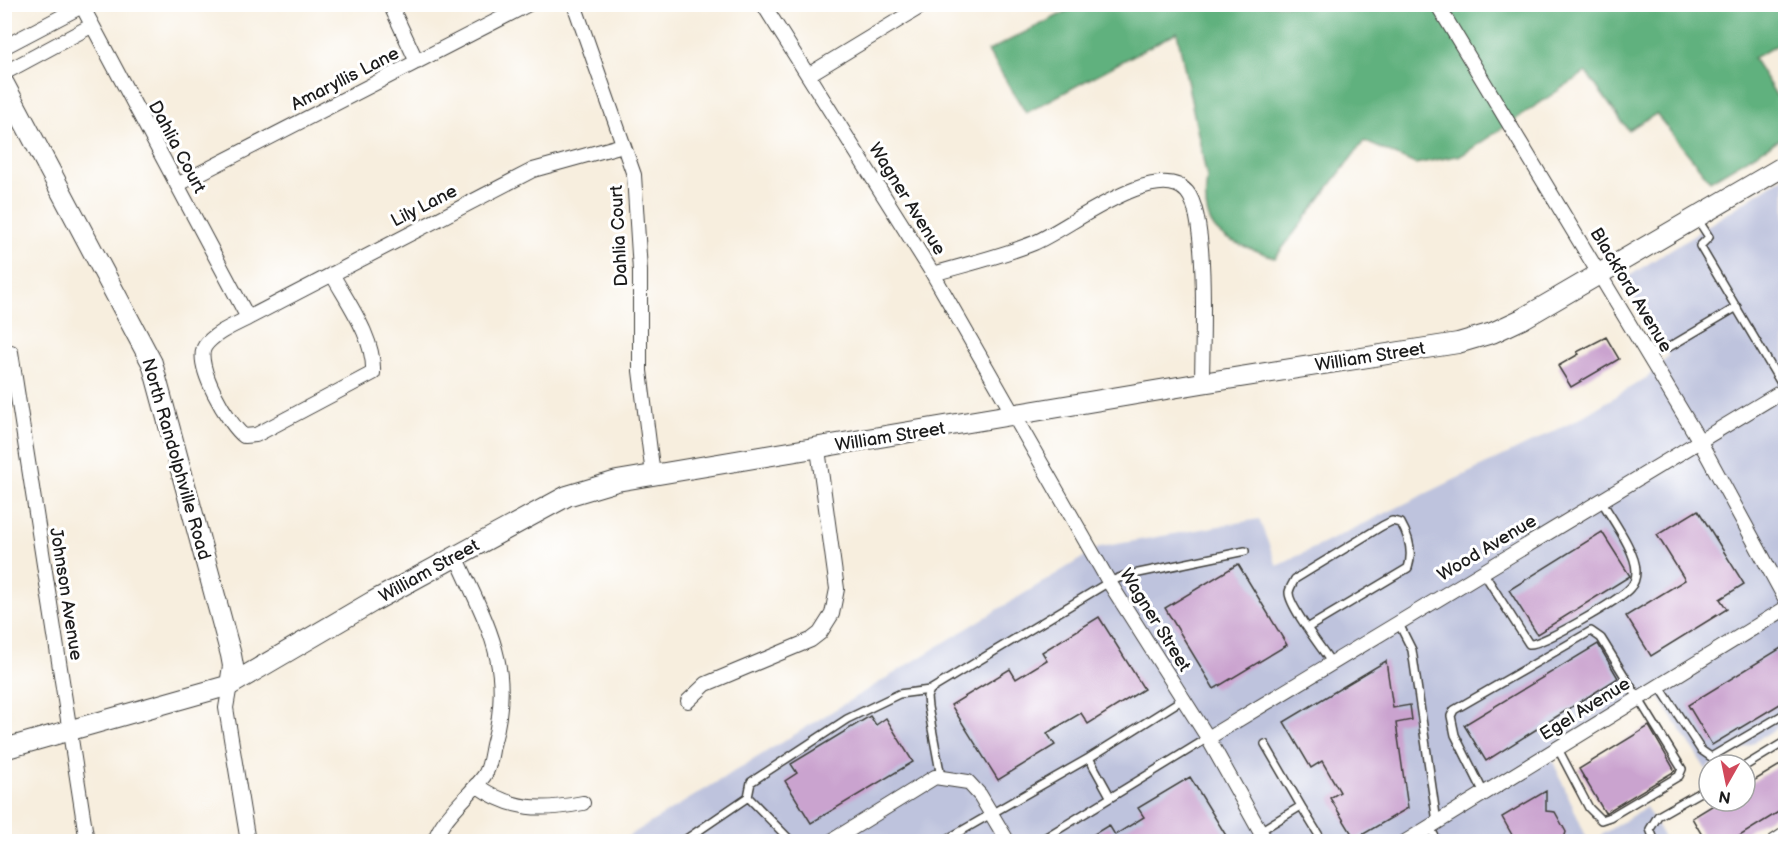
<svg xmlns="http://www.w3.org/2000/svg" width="1790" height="846" font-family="'Balsamiq Sans',sans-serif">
<rect width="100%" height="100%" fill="#fff"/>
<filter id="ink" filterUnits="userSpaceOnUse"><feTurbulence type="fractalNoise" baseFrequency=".0167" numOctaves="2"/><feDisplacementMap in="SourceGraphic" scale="12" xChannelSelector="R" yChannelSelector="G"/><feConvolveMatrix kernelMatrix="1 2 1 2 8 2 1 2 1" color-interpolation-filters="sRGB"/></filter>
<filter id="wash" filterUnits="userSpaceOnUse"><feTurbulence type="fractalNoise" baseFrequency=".008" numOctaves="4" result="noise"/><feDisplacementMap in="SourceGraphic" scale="24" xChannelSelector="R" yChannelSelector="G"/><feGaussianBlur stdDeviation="1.35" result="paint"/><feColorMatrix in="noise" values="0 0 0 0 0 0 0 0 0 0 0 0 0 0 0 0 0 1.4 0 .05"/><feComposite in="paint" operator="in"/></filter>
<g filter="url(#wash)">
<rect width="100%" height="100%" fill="#f7eede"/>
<!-- industrial -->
<path fill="#bec3dd" d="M1785 176V723L1717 765H1709L1707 771 1654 689 1549 752 1588 841 619 842 1100 547 1259 519 1277 566 1575 421 1646 378 1669 356 1623 280Z
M1646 807 1666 841 1590 842Z"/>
<!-- forest -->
<path fill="#60b17e" stroke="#3e664d" stroke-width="1.5" d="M1079 5H1785V41L1753 58 1785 109V136L1710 181 1656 114 1628 130 1586 72 1462 155 1415 164 1364 141 1275 258C1228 239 1198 239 1207 178L1177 32 1026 113 988 51Z"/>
<g id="blocks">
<!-- building -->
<path fill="#caa3cf" d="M1606 337 1619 359 1571 387 1558 366 1579 354 1577 352Z
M1698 510 1744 584 1720 599 1727 609 1651 656 1626 616 1685 580 1657 535Z
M1602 532 1630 576 1537 634 1509 590Z
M1238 564 1287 645 1214 689 1165 608Z
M1099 617 1144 689 1088 724 1081 713 1047 733 1055 745 998 780 951 705 1010 669 1016 679 1047 660 1042 652Z
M1598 644 1618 678 1486 761 1464 725Z
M1781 648 1785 655V701L1712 745 1688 705Z
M1386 661 1393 708 1410 705 1412 720 1396 723 1408 808 1355 839 1330 798 1340 792 1322 761 1311 768 1284 722Z
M870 716 876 725 886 718 913 762 811 823 785 781 797 773 791 764Z
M1649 726 1675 771 1605 813 1579 769Z
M1785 762V808L1730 842H1706L1692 818 1720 801H1745V786Z
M1190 777 1230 842H1081L1109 825 1115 835 1144 817 1138 808Z
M1546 791V811L1555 812 1566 832 1563 842H1516L1502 817Z"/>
</g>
</g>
<g filter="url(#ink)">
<use href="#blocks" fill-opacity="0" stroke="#3d3c39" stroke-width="1.5"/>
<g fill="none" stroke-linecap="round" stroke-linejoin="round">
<defs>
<path id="lane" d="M1698 220 1709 237 1700 246 1785 390
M1648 354 1671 346 1737 307
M1483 572 1529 644C1541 646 1621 599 1630 588 1634 584 1636 577 1636 571 1636 551 1611 518 1601 500
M1399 624 1412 650 1437 822
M1309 627 1408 568C1413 553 1409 537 1401 523L1392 521 1382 526 1295 579C1293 583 1290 587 1289 592 1288 605 1323 650 1331 662
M1658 684 1701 750 1711 757 1786 713
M1089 758 1110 796
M1745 766 1786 741
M941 777 928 707 927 697 930 690 1109 582 1124 576 1245 551
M1484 793 1455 735 1451 716 1454 710 1591 631 1601 638 1682 769 1679 776 1610 817 1601 820 1589 808 1557 747
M1301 806 1323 842
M1429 826 1438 842
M1260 831 1301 806 1265 744
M682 842 748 797
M792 842 748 797 751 782 847 719 899 694 930 690
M942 842 1089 758 1183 699
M1038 842 1208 738
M1655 842 1650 829 1658 816 1709 787"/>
<path id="street" d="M81 4 248 318
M390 4 417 62
M574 4 634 175 640 271V371L653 475
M763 4 933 274 1109 582 1208 738 1266 842
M1437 4 1699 440 1786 600
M4 47 82 6
M4 73 91 26
M808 75 925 4
M177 185 529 4
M332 274C348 303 375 339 373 373L256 435 244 436C229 425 193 364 205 346 214 333 235 325 248 318L533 170 623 145
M933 274C967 264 1002 256 1034 243 1065 231 1157 157 1187 192 1209 217 1202 346 1202 383
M11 352 87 842
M230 685 226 708 248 842
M688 701 706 684 811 640 820 633 832 614 837 589 818 449
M1208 738 1786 389
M476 785C512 811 541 811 583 803
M434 842C443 815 468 798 484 776 490 768 491 754 493 745 515 666 487 625 456 556
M830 842 935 777 968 782 980 795 1008 842
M1405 842 1786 608
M1774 842 1786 834"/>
<path id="secondary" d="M4 84 152 363 231 655 233 666 230 685
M4 749 230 685 372 602 567 496 617 481 1202 383 1458 343 1492 333 1522 319 1786 165"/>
</defs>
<!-- lane casing -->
<use href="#lane" stroke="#3d3c39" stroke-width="10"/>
<!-- street casing -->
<use href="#street" stroke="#3d3c39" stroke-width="16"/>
<!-- secondary casing -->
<use href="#secondary" stroke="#3d3c39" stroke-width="22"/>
<!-- lane -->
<use href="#lane" stroke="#fff" stroke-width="7"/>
<!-- street -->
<use href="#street" stroke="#fff" stroke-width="14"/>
<!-- secondary -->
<use href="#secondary" stroke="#fff" stroke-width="20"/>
</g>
</g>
<g text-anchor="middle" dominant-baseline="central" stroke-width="6" stroke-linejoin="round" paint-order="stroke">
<!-- street labels -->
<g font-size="18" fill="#1c1c1c" stroke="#fff">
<text transform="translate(345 79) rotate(-27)">Amaryllis Lane</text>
<text transform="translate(177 147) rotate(62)">Dahlia Court</text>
<text transform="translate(907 199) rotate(58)">Wagner Avenue</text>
<text transform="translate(424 206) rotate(-27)">Lily Lane</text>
<text transform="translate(619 236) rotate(-93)">Dahlia Court</text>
<text transform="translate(1631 290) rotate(59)">Blackford Avenue</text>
<text transform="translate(1370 357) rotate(-9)">William Street</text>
<text transform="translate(890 437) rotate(-9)">William Street</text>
<text transform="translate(176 459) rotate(74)">North Randolphville Road</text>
<text transform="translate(1487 548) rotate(-31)">Wood Avenue</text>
<text transform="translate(429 571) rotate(-29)">William Street</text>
<text transform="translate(66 594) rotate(81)">Johnson Avenue</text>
<text transform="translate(1155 620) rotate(58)">Wagner Street</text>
<text transform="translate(1585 709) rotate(-32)">Egel Avenue</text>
</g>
</g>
<!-- margin -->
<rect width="1790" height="846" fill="none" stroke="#fff" stroke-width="24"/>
<!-- north arrow -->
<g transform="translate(1727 783) rotate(189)"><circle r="28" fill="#ffffff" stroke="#a4a4a4" stroke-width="1.5"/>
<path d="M0-4.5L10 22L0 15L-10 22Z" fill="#d1495b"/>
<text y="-9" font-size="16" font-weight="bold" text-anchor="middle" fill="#1c1c1c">N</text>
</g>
</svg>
